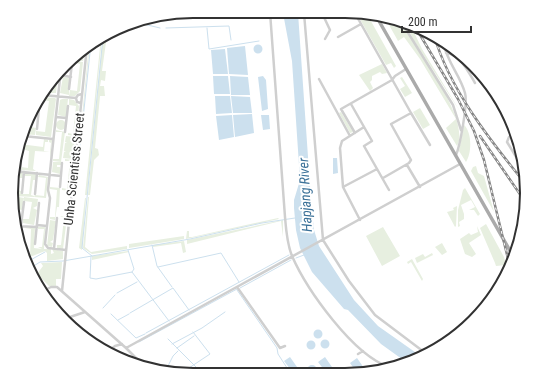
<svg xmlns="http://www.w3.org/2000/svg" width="538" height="386" font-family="'Roboto Condensed',sans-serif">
<rect width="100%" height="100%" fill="#fff"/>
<!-- green -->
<path fill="#e7efe0" d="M357 14H367L396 66 394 68 391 63 386 65Z
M384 16 399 21C414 45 472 120 457 146L446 128 456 119 420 59 404 37 398 41Z
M406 24 411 26 422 49 461 113 413 39Z
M107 35 102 71H106L105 81 101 80 100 86H104L105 96H100L95 148 98 149 99 155 94 160 90 195H88L103 36Z
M101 37H102L87 195H85Z
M90 43 79 157 78 158 89 44Z
M85 48 83 61 73 60V58Z
M76 61 83 62 80 91 75 96H69L70 90 77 91 80 64 76 63Z
M382 64 387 73 382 74 380 72 372 76V80L370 82 373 88 370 91 359 75Z
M63 77 69 78V95L60 93Z
M402 77 412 93 405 97 400 89 405 86 400 78Z
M50 82H53V88H55V83H57L56 93H43L45 90 54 91 47 88Z
M42 97 55 98 56 99 51 137 36 135V131L45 132 49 101 42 100Z
M39 99V104H36L35 105 38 106 37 113H33L31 127 36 128 35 135 23 134 25 128 29 129 30 111 38 100Z
M62 99H68L66 117 58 115 60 100Z
M69 99 74 100 79 106 76 136 68 135V133L73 134 76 106 69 105Z
M420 108 430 125 423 129 413 112Z
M341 112 353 132 350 133 339 113Z
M56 125a5 5 0 1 1 10 0a5 5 0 1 1-10 0Z
M464 125C472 132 472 153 466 162L459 151Z
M56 130 65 132 61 162 53 161V159H59L62 132H56Z
M66 136 75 137 73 159 63 158 64 152H66L64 151 65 143H67L65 142Z
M44 139 48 140V142H45L44 151 50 152 51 143 49 142V140H52L50 160V152L35 151 33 169 36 171 21 170V167L28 168 29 151 19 148 20 144 43 147Z
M65 159 73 160 69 191 62 190V188L67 189 70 161H65Z
M53 162H61V165H57V167H60V174L52 172Z
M476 166 478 173 484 176 494 212 471 171 473 167Z
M13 172 23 173V178H19L18 190 21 191V194H29L31 176H25V174H37L36 180H33L31 195 34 196V197L13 196V192H16L18 174H13Z
M39 175 48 177 46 198 34 197 35 195 44 196 46 178 38 177Z
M50 187 60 188 59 207H57L55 220 50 219V217H55L57 190 50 189Z
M465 188 480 214 478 216 474 210H469L475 207 471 200 461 205 464 214V219L459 222 460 226 458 227V210L463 190Z
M13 196 24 198 22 210 17 209V216L21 219 20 223 17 222 13 214Z
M24 197 38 199 37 206 33 208 37 210 34 225 23 223V219H29L32 202 24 201Z
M88 197H89L85 247 91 252 127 246V249L92 254 83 248Z
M85 198H86L82 250 79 248Z
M457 206 456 226 455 227 447 212 454 210 453 208Z
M60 216 67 217 63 249 57 248V245H61L64 218Z
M278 218 279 219 186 239 187 231H189V237H192Z
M50 220 56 221 53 240 50 242 53 243 52 247 47 246Z
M283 220V237L281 221 187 244V240Z
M486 224 504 257 506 265 496 266 495 263 480 228Z
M477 226 481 235 469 243 476 254 472 257 465 254 460 239 469 233 471 235 478 232Z
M18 227 35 228 34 248 42 249 38 247H42L44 229H38V227H45L44 249H51V254L54 253 52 249 63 251V259L47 261V253L45 251 30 257 31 229 19 227 18 236Z
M383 227 400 256 382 266 366 236Z
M184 236V239L129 248V244Z
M184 241 186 252 183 253 181 243 153 247V245Z
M442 243 447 252 442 255 435 247Z
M128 251 129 252 92 260V256Z
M432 253 433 255 417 263 415 258 423 254 425 257Z
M412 259 423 279 422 281 411 262 408 264 407 262Z
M62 262 61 279H56V286H49L37 274 43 266 41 263Z"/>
<!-- water -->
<path fill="#cce0ee" d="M283 13H298L311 200 314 230 319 246 354 300 378 326 422 357 406 362 381 344 348 310 344 309 312 272 300 248 296 230 294 208V200L300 180 292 61Z
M253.5 49a4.5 4.5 0 1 1 9 0a4.5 4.5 0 1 1-9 0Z
M245 46 248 75 229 74 227 48Z
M225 49 228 74H213L211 50Z
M213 76H228L230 94H214Z
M230 76 248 77 250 95H231Z
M263 76 266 80 268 109 262 111 258 77Z
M215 96H230L232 113 216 114Z
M231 96 250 97 252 113H233Z
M252 114 254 133 235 137 233 115Z
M232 115 234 137 219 140 216 116Z
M261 115H269L270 129 263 130Z
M333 158H337L338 173 333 174Z
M313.5 334a4.5 4.5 0 1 1 9 0a4.5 4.5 0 1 1-9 0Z
M320.5 344a4.5 4.5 0 1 1 9 0a4.5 4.5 0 1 1-9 0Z
M306.5 345a4.5 4.5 0 1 1 9 0a4.5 4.5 0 1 1-9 0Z
M290 357 302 374H294L284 361Z
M325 357 332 367 325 371 318 362Z
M357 358 364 368 357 373 350 363Z
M307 370a5 5 0 1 1 10 0a5 5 0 1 1-10 0Z"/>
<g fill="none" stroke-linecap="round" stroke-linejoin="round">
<!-- stream -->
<path stroke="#cce0ee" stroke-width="1" d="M135 22 160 28
M166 28 229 26 231 40
M207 28 209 49 259 41
M75 195 91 43
M152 245 157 266 172 287
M128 250 134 269 132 272
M91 256 90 278 96 279 132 272 169 321
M92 256 82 248 103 37
M296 258 304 255
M25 263 45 252
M158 267 221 253 239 282
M29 269 40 262 63 261 190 239 262 223 295 218
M240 288 291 260
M237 290 277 348 278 354 291 374
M117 293 137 282
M103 308 115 295
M130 313 173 288 189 310
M111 314 136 338 145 334
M118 320 129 314
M146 333 289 255
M168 339 203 374
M139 342 237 289
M172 344 202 328 225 312
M177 348 194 336
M166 370 173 356 178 351
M260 371 263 374
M180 374 210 354 193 332
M194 375 199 370"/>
<!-- minor -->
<path stroke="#cfcfcf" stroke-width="2.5" d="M270 12 285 217C286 230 287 244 292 256 307 290 353 355 389 367
M304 13 323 240 349 281 375 315 428 355
M322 13 330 30 325 39
M356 15 411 113 391 124 411 160 409 163 383 178
M402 23 453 105 461 130
M338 37 361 24
M443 42C447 62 460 75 465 93 468 103 460 146 456 155
M446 53C460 54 469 73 475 83
M61 69 48 190 50 198 45 244 48 248 66 250
M60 75 71 77
M319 79 350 136
M486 81 497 99
M69 89 72 63
M42 95 76 98
M81 103 77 102 76 98 78 95 82 94
M351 104 372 141 364 146 389 190
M501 106 514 129
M411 113 430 145
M56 117 66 118
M37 129 40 97
M65 132 68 106
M355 133 341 109 392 80 395 76 406 69
M516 133 509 137 507 142 521 165
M23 136 53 139
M407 165 420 187
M13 171 61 176
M20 172 22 149
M60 187 62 163
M343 187 377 169
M22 193 24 172
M35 194 37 173
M14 220 16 230
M360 220 343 187 340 148 342 141 364 127
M21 225 24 202
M37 225 47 226
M16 226 37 227
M35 244 39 203
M54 249 57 218
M237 287 280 348 285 346
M43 291 51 287H57L126 348
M62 291 87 46
M64 319 85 312
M107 352 115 346 122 344
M358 354 363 351
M143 365 126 348 460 164"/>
<!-- major -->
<path stroke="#aaa" stroke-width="3.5" d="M375 14 513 256"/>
<defs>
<path id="rail" d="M416 28 458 99 474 131 484 160 510 267
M434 35C449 88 489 139 524 182
M480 136 526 203"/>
</defs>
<!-- rail casing -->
<use href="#rail" stroke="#878787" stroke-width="2.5"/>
<!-- rail -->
<use href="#rail" stroke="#fff" stroke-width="1" stroke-dasharray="3" stroke-linecap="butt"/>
</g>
<g text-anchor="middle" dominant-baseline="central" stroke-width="4" stroke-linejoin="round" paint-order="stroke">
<!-- street labels -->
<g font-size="13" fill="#323232" stroke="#fff">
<text transform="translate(74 169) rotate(-84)">Unha Scientists Street</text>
</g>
<!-- water labels -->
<g font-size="14" font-style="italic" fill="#3b7198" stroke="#fff">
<text transform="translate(305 195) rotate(-93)">Hapjang River</text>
</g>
</g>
<!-- crop -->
<path d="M0 0H538V386H0ZM193 18H345A175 175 0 0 1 520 193V193A175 175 0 0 1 345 368H193A175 175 0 0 1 18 193V193A175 175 0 0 1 193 18Z" fill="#fff" fill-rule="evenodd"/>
<path fill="none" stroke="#323232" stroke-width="2" d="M193 18H345A175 175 0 0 1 520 193V193A175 175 0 0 1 345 368H193A175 175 0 0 1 18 193V193A175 175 0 0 1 193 18Z"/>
<!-- scale -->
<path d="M402 26v6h69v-6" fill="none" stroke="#323232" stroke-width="2"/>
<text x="408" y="26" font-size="12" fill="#323232" stroke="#ffffff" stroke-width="3" paint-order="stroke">200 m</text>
</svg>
